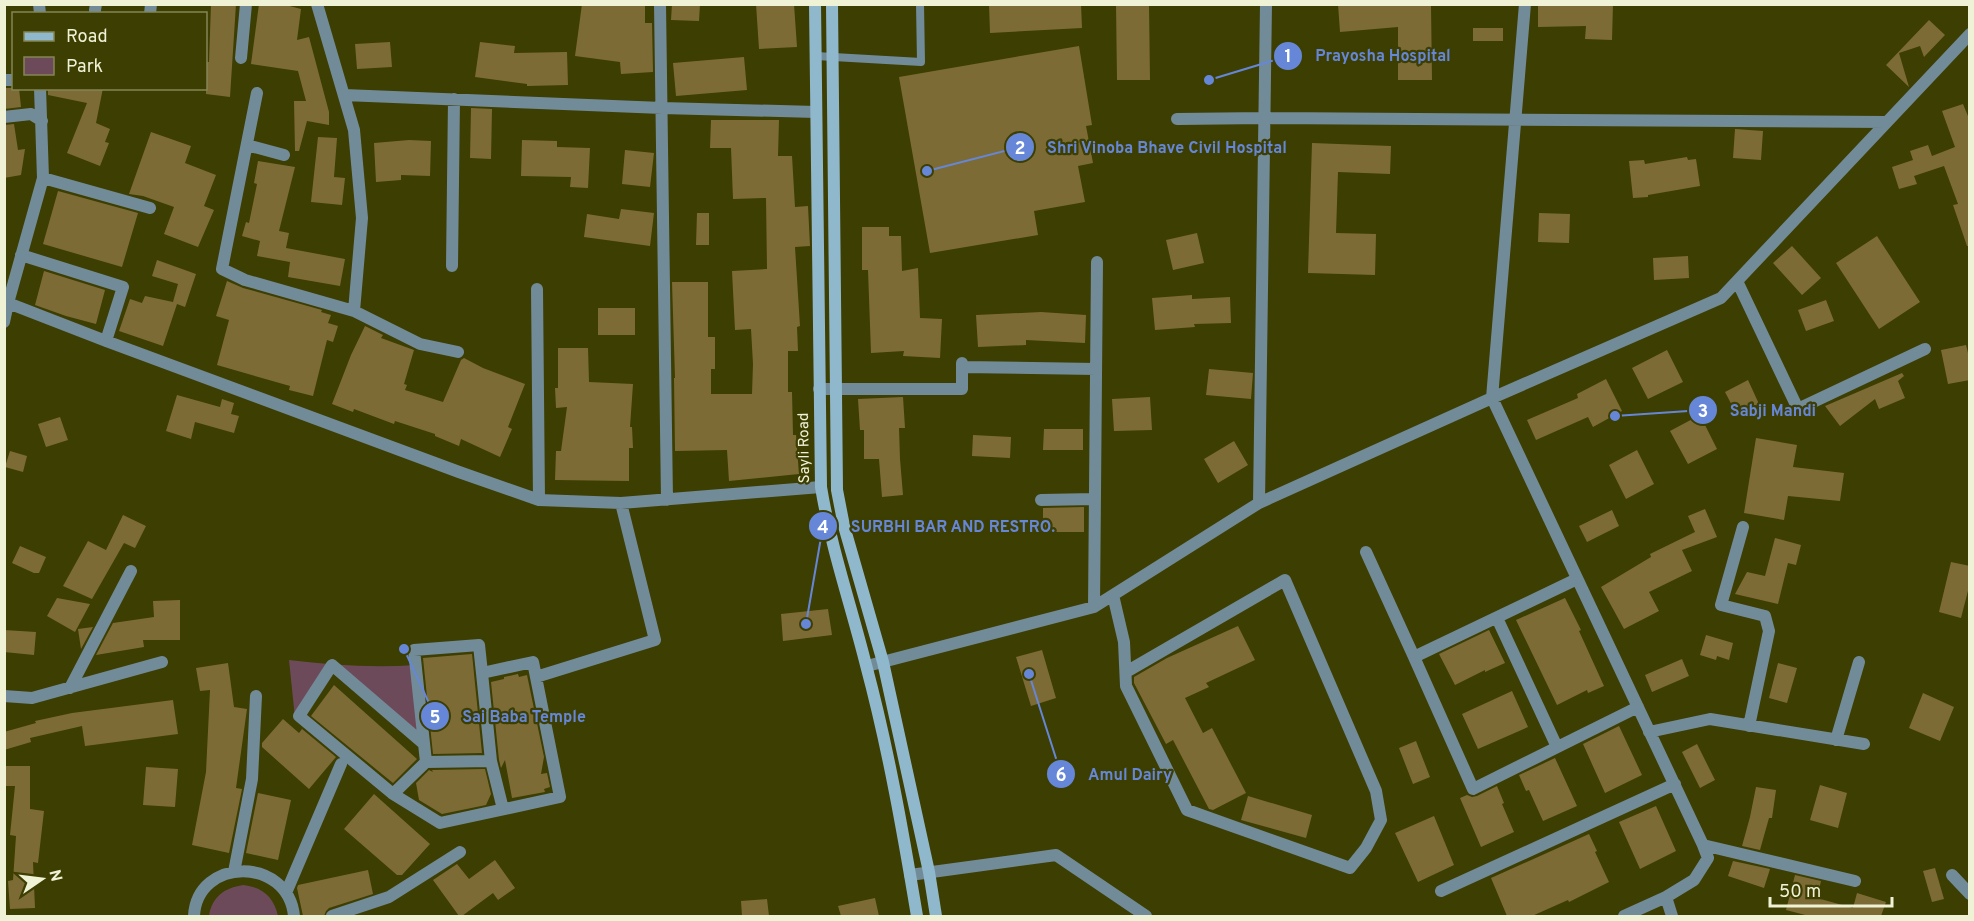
<svg xmlns="http://www.w3.org/2000/svg" width="1974" height="921" font-family="Overpass,sans-serif">
<rect width="100%" height="100%" fill="#3d3e02"/>
<!-- green -->
<path fill="#6d4a59" d="M289 660C331 665 373 668 416 665L424 744 332 665 295 718Z
M243 885C262 887 274 897 278 916H209C212 897 224 888 243 885Z"/>
<!-- building -->
<path fill="#7d6b35" d="M211 4H236L230 97 206 94V62H209Z
M259 4H282L301 9 297 40 309 37 329 112V125L307 121 299 151H295L294 101H306L298 71 251 64Z
M582 4H645V23H652L653 72 621 74 620 62 575 56Z
M672 4H700L699 21 671 20Z
M756 4H794L797 47 759 49Z
M989 4H1081L1082 28 990 33Z
M1116 4H1149L1150 80H1117Z
M1338 4 1431 5 1432 80H1398V27L1340 32Z
M1538 4H1613L1612 40 1585 39 1586 26 1538 27Z
M1929 20 1945 35 1924 57 1920 46 1899 53 1909 87 1886 65Z
M1473 28H1503V41H1473Z
M390 42 392 67 357 69 355 44Z
M480 42 515 46 514 53 567 52 568 85 527 86V84L475 77Z
M1079 46 1092 125 1086 126 1093 163 1078 166 1085 202 1034 211 1038 235 930 253 899 77Z
M744 57 747 90 676 96 673 63Z
M4 88H19L21 107 4 109Z
M48 88H103L96 123 110 129 105 142 109 143 100 166 67 153 87 103 48 95Z
M1963 104 1970 121V246H1967L1953 205 1958 204 1944 166 1914 176 1917 184 1899 189 1892 167 1913 160 1910 151 1928 145 1932 156 1955 147 1942 111Z
M471 108 492 109 491 159 470 158Z
M711 120H779L778 156H792L795 207 808 206 810 246 795 247 800 326 797 327 798 351H788V392H792L793 435H796L799 474 729 481 727 450 675 451 674 378H675L672 282H708V337H715V369H711V394H752L753 364 751 329 735 330 732 271 767 269 766 198 733 199 731 148H710Z
M14 124 18 150 25 149 21 175 4 178V125Z
M1735 129 1763 131 1761 160 1733 158Z
M151 132 191 146 185 163 216 175 204 206 214 210 198 247 164 234 174 207 143 196 129 194Z
M318 137 337 138 334 177 345 178 342 205 311 202Z
M409 140 431 141 430 176 401 175V180L376 182 374 143Z
M522 140 557 141V147L590 148 588 188 570 187 571 177 521 176Z
M1312 143 1391 146 1390 174 1338 172 1336 233 1376 234 1375 275 1308 273Z
M625 150 654 153 650 187 622 184Z
M1687 157 1688 160 1696 159 1700 186 1648 195V197L1633 198 1629 161 1644 160 1645 164Z
M258 161 295 167 279 231 289 233 286 248 345 259 340 286 288 277 290 262 257 256 260 241 242 236 246 222 249 223 257 184 254 183Z
M58 191 138 213 122 267 43 244Z
M621 209 654 213 650 246 584 237 587 214 619 219Z
M697 213H709V245H696Z
M1539 213 1570 214 1569 243 1538 242Z
M862 227H889V236H901L902 271 918 268 920 318 942 319 940 358 903 356 904 351 871 353 868 270H862Z
M1197 233 1204 263 1173 270 1166 240Z
M1877 236 1920 302 1879 329 1836 263Z
M1792 246 1821 278 1802 295 1773 263Z
M1688 256 1689 278 1654 280 1653 258Z
M157 260 196 274 185 307 177 304 163 346 119 331 130 299 142 303 145 296 173 302 178 284 152 276Z
M44 271 105 290 96 324 66 316 35 305Z
M227 281 243 288 322 310 321 312 331 315 328 323 338 326 333 342 327 340 313 396 289 390 290 386 217 365 229 320 216 316Z
M1192 295V299L1230 297 1231 323 1194 324 1195 327 1155 330 1152 298Z
M1826 300 1834 321 1806 331 1798 310Z
M598 308H635V335H598Z
M1041 312 1086 315 1085 343 1026 340V345L978 347 976 315Z
M365 326 383 335 381 338 414 350 404 384 407 385 405 390 443 402 461 360 464 358 483 368 525 384 508 427 512 429 500 457 461 439 459 446 435 436V434L395 421 394 424 354 409 353 412 332 404 351 355Z
M1966 345 1970 361V380L1948 384 1941 350Z
M558 348H588L589 382 633 384 630 427H632L633 448H629V481L555 480 556 451H561L567 407 556 408 555 388H558Z
M1667 350 1683 382 1648 399 1632 368Z
M1209 369 1253 373 1251 399 1206 395Z
M1902 373 1904 376 1898 381 1905 398 1879 409 1875 399 1840 426 1825 406Z
M1606 379 1622 411 1593 427 1588 417 1536 440 1527 420 1578 398 1577 394Z
M1748 380 1759 404 1737 415 1725 392Z
M177 395 220 407 222 399 234 403 231 414 239 416 234 433 195 422 191 439 166 431Z
M903 397 905 428H899L900 459 903 495 882 497 879 459H864V430H860L858 399Z
M1150 397 1152 430 1114 431 1112 399Z
M1700 415 1717 449 1688 464 1670 431Z
M60 417 68 440 46 447 38 424Z
M1044 429H1083V450H1043Z
M973 435 1011 437 1010 458 972 456Z
M1756 438 1797 445 1793 467 1844 473 1840 501 1788 496 1784 520 1744 513Z
M1234 441 1248 465 1218 483 1204 459Z
M1637 450 1654 484 1626 499 1609 465Z
M10 451 27 456 23 472 5 467Z
M1084 507V532H1043V508Z
M1705 509 1717 537 1682 550 1692 571 1649 592 1659 611 1624 629 1601 587 1651 557 1650 554 1695 532 1688 516Z
M1612 510 1619 526 1587 542 1579 526Z
M123 515 146 526 135 548 124 543 92 599 63 586 88 541 106 550Z
M1775 538 1801 545 1796 565 1788 563 1778 604 1735 594 1747 572 1765 576Z
M20 546 46 557 39 573H34L12 563Z
M1951 562 1970 566V583L1961 618 1939 612Z
M57 598 90 604 75 632 47 616Z
M1565 598 1581 630 1579 631 1604 686 1588 693 1587 690 1557 705 1516 620Z
M180 600V640H143L144 647 96 655 113 623 154 617 153 601Z
M828 609 832 635 783 641 781 614Z
M1238 626 1255 660 1206 683 1209 687 1185 698 1203 733 1212 728 1246 793 1213 810 1209 809 1173 740 1166 744 1134 683V677L1167 658Z
M93 627 81 649 78 629Z
M4 630 36 632 34 655 4 652Z
M1489 630 1505 663 1485 672V670L1455 685 1439 654Z
M1706 635 1733 643 1729 660 1717 656 1716 660 1700 655Z
M1042 650 1056 698 1031 706 1016 657Z
M472 654 482 753 433 754 423 658Z
M1682 659 1689 676 1652 692 1645 675Z
M228 663 234 707 247 709 236 788 242 789 229 853 192 845 206 772 210 690 200 691 196 668Z
M1778 663 1797 668 1787 703 1769 698Z
M518 674 519 677 527 675 544 757 541 774 547 773 550 787 544 789 545 792 512 798 505 760 501 768 499 760 491 682 504 679V677Z
M334 685 417 759 393 783 311 716Z
M1512 691 1528 727 1478 749 1462 714Z
M1923 693 1954 707 1940 741 1909 728Z
M173 700 178 734 85 746 82 726 30 738 31 742 4 750V732L36 723 35 721 72 713Z
M283 719 299 733 302 729 336 757 309 789 262 747V743Z
M1619 726 1642 775 1605 793 1583 744Z
M1416 741 1430 777 1413 784 1399 748Z
M1697 744 1715 780 1700 788 1682 752Z
M1555 758 1577 806 1543 821 1529 790 1526 791 1519 775Z
M4 766H30V809L44 811 38 863 33 862 35 908 10 909 8 881 13 880 16 836 10 835 15 786H4Z
M146 767 178 769 175 807 143 805Z
M485 769 491 794 486 805 442 814 419 800 416 783 429 770 433 772 432 770Z
M1820 785 1847 793 1838 828 1810 820Z
M1497 786 1504 803 1502 804 1514 832 1481 847 1460 798 1467 795 1472 797 1477 796Z
M1756 787 1776 790 1772 818H1769L1760 850 1742 846 1750 817Z
M258 793 291 800 278 860 246 853Z
M374 794 430 844 402 875H397L344 829Z
M1248 796 1312 815 1306 838 1241 820Z
M1656 806 1676 851 1640 869 1619 822Z
M1434 816 1454 865 1418 882 1395 833Z
M1589 834 1597 851 1595 852 1609 882 1569 902 1568 900 1532 916H1507L1491 878Z
M495 860 515 888 498 900 493 893 462 916H459L433 880 457 864 469 879Z
M1733 861 1770 869 1764 888 1728 876Z
M1935 868 1944 899 1932 902 1923 871Z
M368 870 373 894 329 908 326 911 324 916H303L297 888 298 885Z
M1795 875 1821 881 1817 898 1853 908 1857 893 1886 902 1881 916H1809L1786 910Z
M875 898 879 916H841L838 906Z
M767 899 769 916H742L741 901Z"/>
<g fill="none" stroke-linecap="round" stroke-linejoin="round">
<!-- lane -->
<path stroke="#728b98" stroke-width="8" d="M816 56 921 62 920 4"/>
<!-- street -->
<path stroke="#728b98" stroke-width="12" d="M39 4 40 14
M317 4 354 130 362 218 354 311 420 344 458 352
M660 4 667 500
M1525 4 1492 398 1703 845 1855 881
M95 10 96 4
M150 14 151 4
M241 58 246 4
M4 80H14
M40 88 43 178 8 303 106 341 459 472 539 500 621 503 821 487
M257 93 222 269 245 280 354 311
M344 95 662 108 816 112
M4 117 31 114 42 121
M1177 119 1265 118 1886 122
M247 145 284 155
M43 178 150 208
M21 255 123 287 106 341
M452 266 454 99
M1737 281 1798 409 1925 349
M537 289 539 500
M4 322 8 303
M962 367 1096 369
M819 389H962V363
M1041 500 1095 499
M1259 503 1266 4
M1743 527 1721 605 1765 616 1769 631 1749 726
M1366 552 1414 657
M1577 579 1414 657 1473 789 1638 707
M1113 595 1124 642 1126 686 1187 810 1350 868 1366 848 1381 820 1376 791 1285 580 1126 672
M1094 607 1097 262
M1497 618 1557 747
M867 666 1094 607 1259 503 1492 398 1721 298 1970 34
M482 673 491 761 503 809
M536 677 655 640 621 503
M70 688 131 571
M4 696 32 698 162 662
M1649 732 1710 719 1864 744
M1836 740 1859 662
M426 762 414 650 479 645 482 673 533 662 560 797 440 823 393 794 426 762 491 761
M393 794 299 716 332 665 424 744
M234 872 252 779 256 696
M910 875 1056 855 1146 916
M1952 875 1970 894
M1441 891 1675 784
M286 893 341 764
M194 916C197 857 288 856 294 916
M332 916 389 897 460 852
M1624 916 1666 897
M1672 916 1666 897 1694 880 1708 858 1703 845"/>
<!-- secondary -->
<path stroke="#90b8cc" stroke-width="12" d="M815 4 821 487C831 548 851 605 866 665 888 747 903 832 917 916
M832 4 837 490 844 526 883 662 929 872 936 916"/>
</g>
<g text-anchor="middle" dominant-baseline="central" stroke-width="4.5" stroke-linejoin="round" paint-order="stroke">
<!-- street labels -->
<g font-size="15" fill="#eff2d5" stroke="#3d3e02">
<text transform="translate(805 448) rotate(-91)">Sayli Road</text>
</g>
</g>
<!-- callouts -->
<path fill="none" stroke="#6687d7" stroke-width="2" d="M1209 80L1288 56M927 171L1020 147M1615 416L1703 410M806 624L823 526M404 649L435 716M1029 674L1061 774"/>
<g fill="#6687d7" stroke="#3d3e02" stroke-width="2">
<circle cx="1209" cy="80" r="6"/>
<circle cx="927" cy="171" r="6"/>
<circle cx="1615" cy="416" r="6"/>
<circle cx="806" cy="624" r="6"/>
<circle cx="404" cy="649" r="6"/>
<circle cx="1029" cy="674" r="6"/>
<circle cx="1288" cy="56" r="15"/>
<circle cx="1020" cy="147" r="15"/>
<circle cx="1703" cy="410" r="15"/>
<circle cx="823" cy="526" r="15"/>
<circle cx="435" cy="716" r="15"/>
<circle cx="1061" cy="774" r="15"/>
</g>
<g font-size="18" text-anchor="middle" font-weight="bold" fill="#fff">
<text x="1288" y="62">1</text>
<text x="1020" y="154">2</text>
<text x="1703" y="417">3</text>
<text x="823" y="533">4</text>
<text x="435" y="723">5</text>
<text x="1061" y="781">6</text>
</g>
<g font-size="16" text-anchor="middle" font-weight="bold" fill="#6687d7" stroke="#3d3e02" stroke-width="4.5" stroke-linejoin="round" paint-order="stroke">
<text x="1383" y="61">Prayosha Hospital</text>
<text x="1167" y="153">Shri Vinoba Bhave Civil Hospital</text>
<text x="1773" y="416">Sabji Mandi</text>
<text x="953" y="532">SURBHI BAR AND RESTRO.</text>
<text x="524" y="722">Sai Baba Temple</text>
<text x="1130" y="780">Amul Dairy</text>
</g>
<!-- border -->
<rect width="1974" height="921" fill="none" stroke="#eff2d5" stroke-width="12"/>
<!-- legend -->
<rect x="12" y="12" width="195" height="78" fill="#3d3e02" stroke="#848656" stroke-width="1.5"/>
<rect x="24" y="32" width="30" height="9" fill="#90b8cc" stroke="#848656" stroke-width="1.5"/>
<text x="66" y="42" font-size="18" fill="#eff2d5">Road</text>
<rect x="24" y="57" width="30" height="18" fill="#6d4a59" stroke="#848656" stroke-width="1.5"/>
<text x="66" y="72" font-size="18" fill="#eff2d5">Park</text>
<!-- north arrow -->
<g transform="translate(42 879) rotate(76)" stroke="#3d3e02" stroke-width="4.5" paint-order="stroke">
<path d="M0-4.5L10 22L0 15L-10 22Z" fill="#eff2d5"/>
<text y="-9" font-size="16" font-weight="bold" text-anchor="middle" fill="#eff2d5">N</text>
</g>
<!-- scale -->
<path d="M1770 897v9h122v-9" fill="none" stroke="#eff2d5" stroke-width="3"/>
<text x="1779" y="897" font-size="18" fill="#eff2d5" stroke="#3d3e02" stroke-width="4.5" paint-order="stroke">50 m</text>
</svg>
